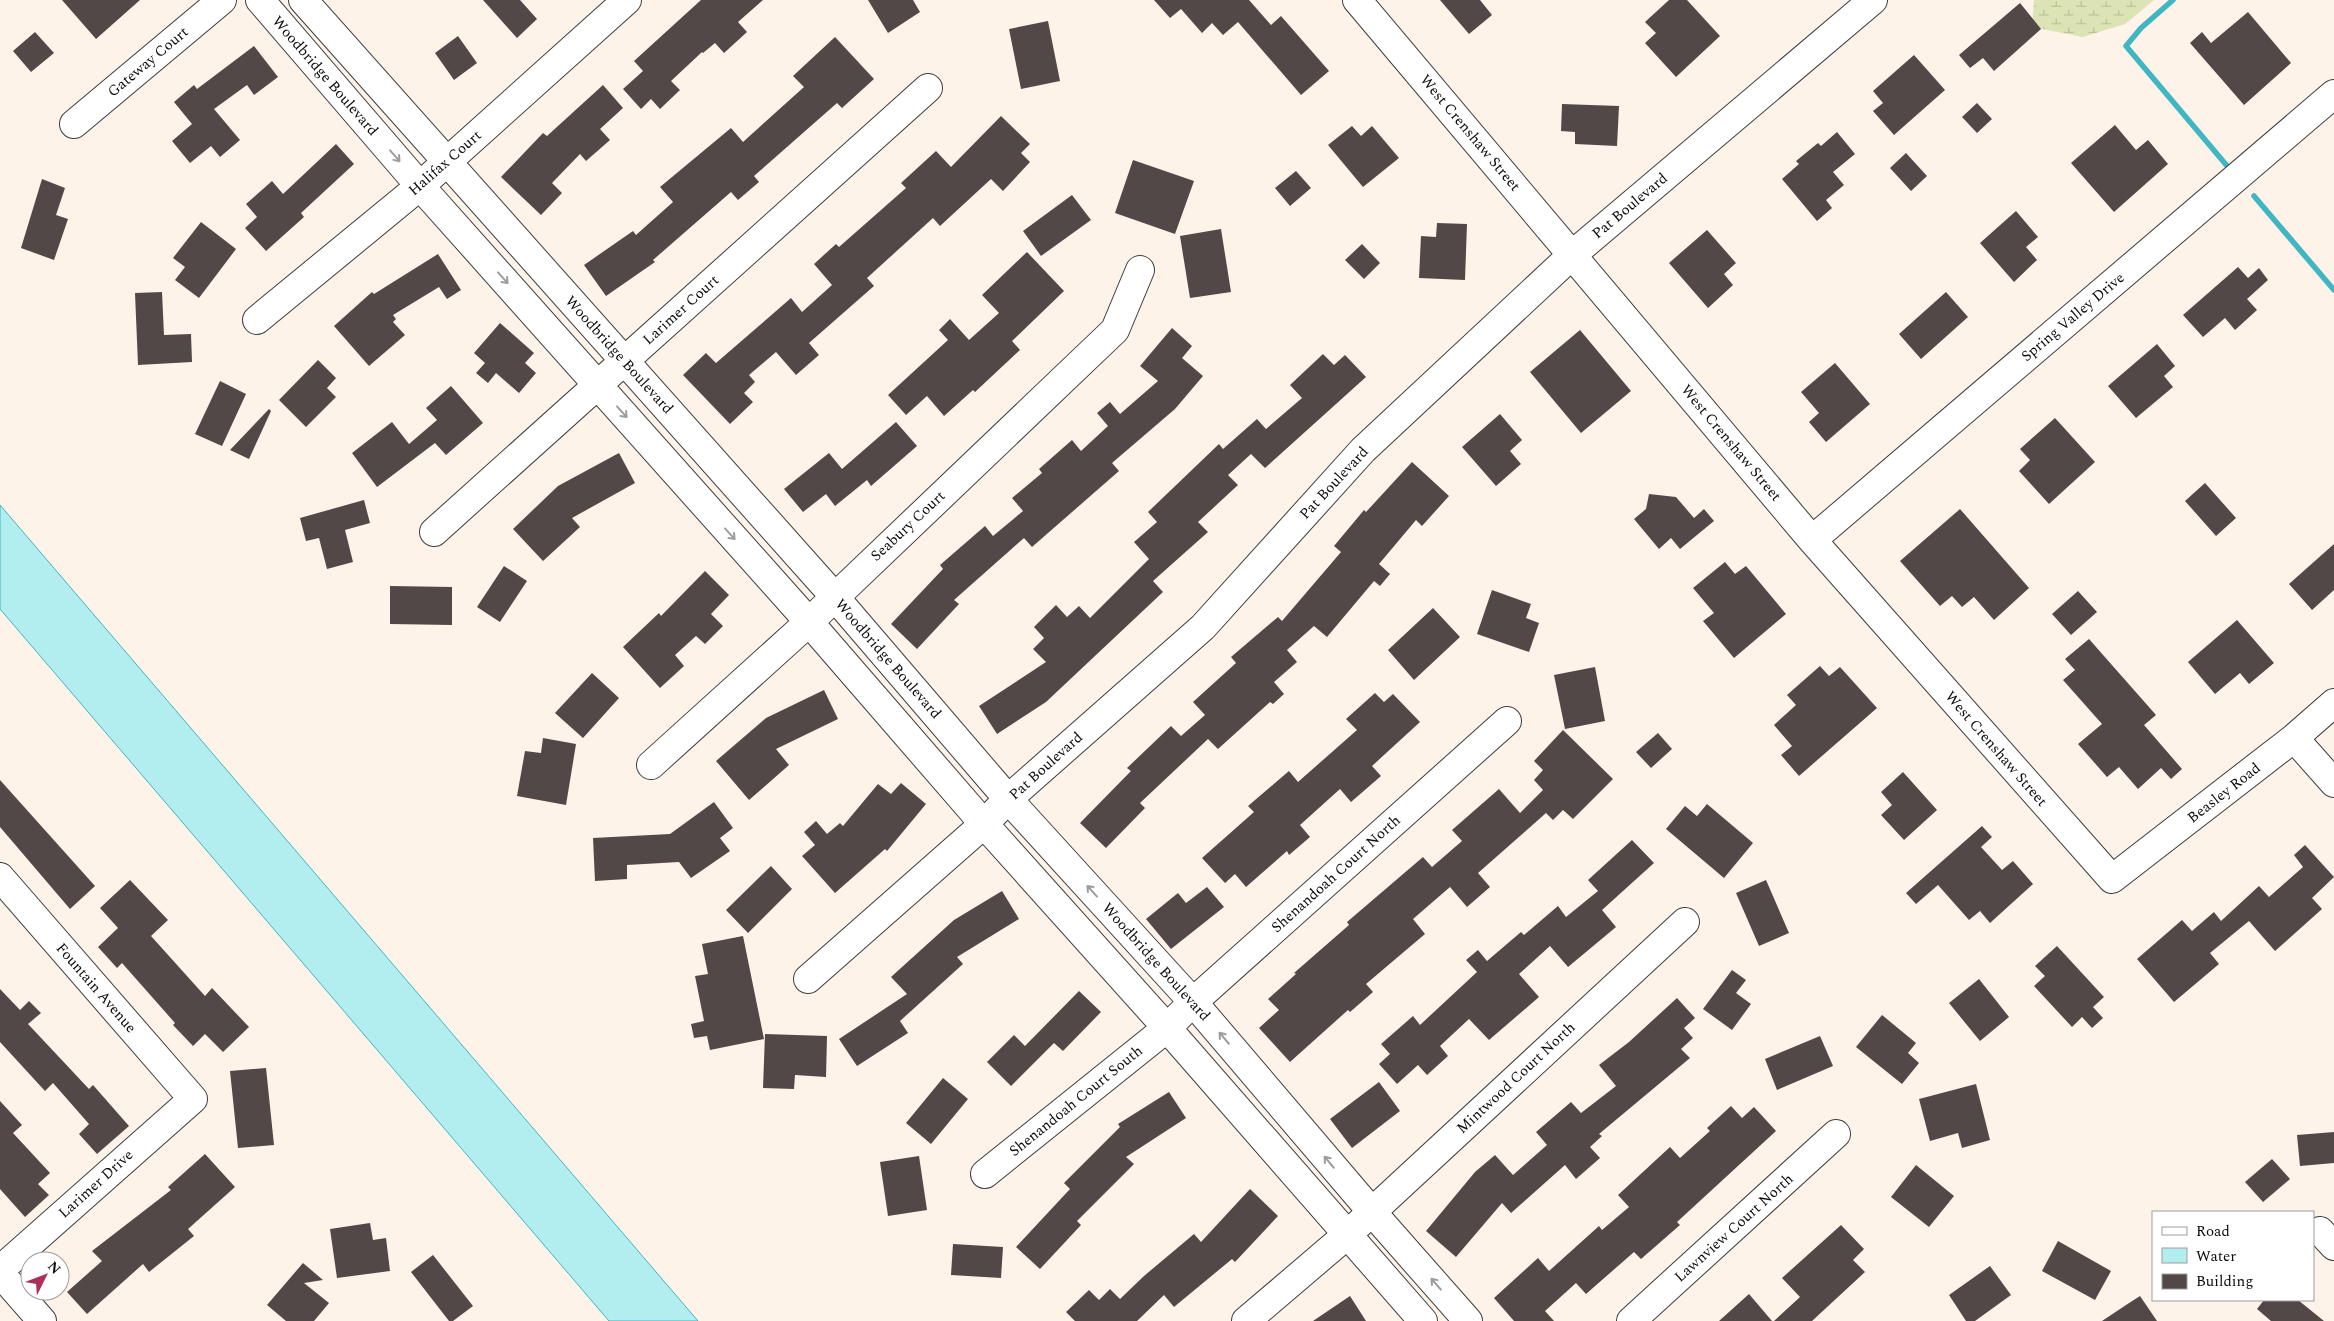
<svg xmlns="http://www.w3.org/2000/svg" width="2334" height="1321" font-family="Spectral,serif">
<defs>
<pattern id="wetland-marsh" width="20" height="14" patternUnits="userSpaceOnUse" patternTransform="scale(1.25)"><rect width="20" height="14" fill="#dce4b6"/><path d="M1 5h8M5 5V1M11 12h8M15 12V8" fill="none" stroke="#bbc29b"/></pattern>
</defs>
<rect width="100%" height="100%" fill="#fdf3e9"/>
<!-- wetland -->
<path fill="url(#wetland-marsh)" d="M2034 0H2154L2125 24 2083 37 2032 27Z"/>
<!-- water -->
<path fill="#b2edf0" stroke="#3fb6c1" d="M0 505 698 1321H609L0 609Z"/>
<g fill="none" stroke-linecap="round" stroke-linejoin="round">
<!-- stream -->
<path stroke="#3fb6c1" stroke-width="5.5" d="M2173 0 2141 28 2126 46 2228 167
M2254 196 2334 290"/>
</g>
<!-- building -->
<path fill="#524847" d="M62 0H140L96 39Z
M483 0H520L537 19 517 38Z
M701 0H763L738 22 747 32 724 53 715 43 703 53 702 52 671 81 680 90 660 109 651 99 641 109 623 89 643 71 634 61Z
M868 0H913L920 12 888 33Z
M1154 0H1249L1271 25 1281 16 1329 71 1301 95 1238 22 1223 35 1212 23 1202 33 1181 9 1170 18Z
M1440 0H1480L1492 15 1469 34Z
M1669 0H1687L1720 36 1676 77 1645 43 1656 33 1645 22Z
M2020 3 2041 29 1994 71 1983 58 1970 68 1959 55Z
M2248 12 2291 63 2244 105 2190 43 2202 32 2211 43Z
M1048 21 1060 81 1021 89 1009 29Z
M35 32 54 53 31 72 13 51Z
M458 36 477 63 454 80 435 53Z
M835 37 874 79 842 108 837 103 754 176 759 182 738 200 731 192 653 260 655 262 606 296 584 265 633 231 636 235 673 202 660 187 731 128 743 142 804 87 793 76Z
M254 46 278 77 254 95 247 85 214 109 240 140 220 157 211 146 190 163 172 141 192 124 174 102 194 85 197 89Z
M1914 55 1945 90 1894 135 1873 111 1883 103 1873 91Z
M603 85 623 108 600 129 610 140 586 161 580 154 552 183 562 193 541 215 501 177 543 133 547 136Z
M1977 103 1992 119 1977 133 1962 117Z
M1562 104 1619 106 1617 146 1575 144V132L1561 131Z
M1001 116 1030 144 1021 153 1030 162 1003 191 991 179 940 226 933 218 867 278 874 286 809 343 819 355 796 375 776 352 749 375 755 382 744 393 753 402 730 424 683 375 706 353 716 363 791 298 802 312 832 285 814 264 836 244 839 247 906 188 901 183 936 151 951 167Z
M2115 125 2136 150 2148 140 2168 164 2114 212 2071 163Z
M1352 126 1361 136 1372 126 1399 158 1363 187 1328 145Z
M1837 132 1855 154 1833 172 1844 185 1826 200 1832 208 1817 221 1782 179 1799 164 1796 161 1818 143 1821 146Z
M336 144 354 164 301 213 304 217 266 251 245 228 257 217 246 204 272 181 283 194Z
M1906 153 1927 176 1911 191 1890 168Z
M1133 160 1194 181 1175 234 1115 213Z
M1296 171 1311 188 1290 206 1275 188Z
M42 179 65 188 56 215 68 219 54 260 21 248Z
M1072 195 1091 220 1041 256 1023 231Z
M2016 211 2038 237 2026 247 2037 260 2014 282 1980 243Z
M201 222 236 249 199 298 175 280 185 267 173 258Z
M1437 223 1467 224 1465 280 1419 278 1421 236 1436 237Z
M1221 229 1231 292 1190 298 1180 236Z
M1707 230 1736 263 1724 274 1733 285 1708 308 1669 263Z
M1362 244 1380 263 1364 279 1345 260Z
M1027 252 1064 291 1012 341 1020 350 975 392 973 390 944 416 927 396 906 415 888 395 948 340 939 330 950 319 969 340 999 313 982 295Z
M438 254 461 290 447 299 439 287 393 315 396 319 393 322 405 335 369 366 334 326 372 292 374 294Z
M2238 267 2248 278 2259 268 2268 280 2247 299 2257 310 2235 330 2225 318 2203 337 2183 315Z
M162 292 164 335 191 334 192 362 138 365 135 293Z
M1946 292 1968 317 1921 359 1899 334Z
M500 323 534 353 525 363 536 373 519 393 496 373 488 383 476 373 485 363 474 353Z
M1172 328 1192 346 1182 358 1203 376 1175 409 1112 463 1119 471 1032 547 1024 538 954 600 959 604 917 649 891 624 943 569 940 565 985 526 993 536 1023 511 1012 498 1042 473 1039 469 1072 440 1081 451 1108 426 1097 413 1110 402 1120 414 1158 381 1140 366Z
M1580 330 1631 391 1581 433 1530 372Z
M2157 344 2175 366 2164 376 2173 387 2136 418 2108 386Z
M1323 354 1334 365 1345 355 1366 377 1265 468 1251 454 1228 475 1238 485 1198 522 1208 532 1153 581 1163 592 1046 702 997 734 979 706 1046 662 1033 649 1044 638 1034 627 1056 605 1067 617 1079 606 1090 618 1149 559 1134 542 1157 522 1148 512 1219 444 1223 449 1257 419 1266 429 1302 398 1290 385Z
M318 360 336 378 327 388 336 397 306 427 279 400Z
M1835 363 1870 404 1826 442 1809 422 1819 413 1801 392Z
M220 381 246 394 222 446 195 434Z
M451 386 483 423 446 455 435 443 377 487 352 453 392 422 409 444 437 420 426 408Z
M269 409 271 411 249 459 230 450Z
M1500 414 1522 440 1510 451 1521 464 1496 486 1462 447Z
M2055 418 2095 462 2049 504 2019 471 2030 460 2020 449Z
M896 422 917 446 871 486 867 480 835 506 826 494 803 512 784 489 829 453 842 469Z
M619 453 635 483 572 518 580 527 543 561 513 529 558 486Z
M1412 462 1449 496 1422 526 1416 520 1379 564 1390 574 1380 586 1374 581 1327 637 1314 626 1287 650 1297 662 1274 682 1284 694 1273 704 1270 702 1218 749 1208 739 1140 803 1145 808 1106 848 1080 823 1131 771 1127 768 1171 726 1181 736 1205 715 1193 702 1236 663 1231 657 1278 617 1282 621 1341 552 1334 546 1364 510 1366 512Z
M2205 483 2236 518 2216 536 2185 501Z
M1649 494 1676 497 1694 518 1704 509 1714 521 1680 549 1671 538 1659 549 1634 519 1646 509Z
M364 500 370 523 345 530 353 562 327 569 319 538 306 541 300 518Z
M1960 509 2029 588 1994 620 1974 597 1962 607 1952 596 1940 606 1900 561Z
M2334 544V590L2312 610 2289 584Z
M1725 562 1735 574 1746 566 1786 614 1734 658 1703 621 1714 613 1693 588Z
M504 566 527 581 500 622 477 607Z
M705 571 729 595 711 614 723 626 705 644 696 636 675 655 684 666 660 688 623 647 659 613 661 616Z
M390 586 452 587V625L390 624Z
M1492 590 1531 604 1526 618 1539 623 1529 652 1477 634Z
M2078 591 2097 612 2071 635 2052 614Z
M1433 608 1460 637 1414 680 1388 650Z
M2237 620 2274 663 2249 684 2240 673 2215 694 2188 662Z
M2089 639 2156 715 2144 725 2182 769 2171 779 2161 768 2138 789 2119 767 2107 777 2078 744 2102 724 2063 680 2075 670 2065 659Z
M1820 666 1829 676 1840 667 1877 708 1799 776 1781 755 1792 746 1774 725 1796 705 1787 695Z
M1595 667 1605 721 1565 729 1554 675Z
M592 673 619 698 583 738 555 713Z
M824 690 838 719 776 749 789 765 749 800 716 761 766 718Z
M1375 693 1384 702 1393 694 1420 722 1372 766 1381 776 1351 802 1340 789 1300 825 1310 837 1289 855 1287 851 1246 887 1235 874 1225 883 1202 858 1254 812 1248 806 1289 771 1298 782 1357 730 1346 719Z
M1563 730 1613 779 1573 819 1563 810 1553 820 1546 813 1478 873 1490 887 1467 907 1450 887 1413 919 1425 934 1366 984 1373 992 1350 1012 1348 1010 1290 1062 1259 1028 1279 1010 1268 999 1296 974 1294 973 1349 925 1347 922 1423 857 1432 867 1462 841 1452 830 1499 789 1520 813 1543 790 1534 780 1543 770 1534 761Z
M1658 733 1672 749 1651 768 1636 752Z
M543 738 576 744 566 805 517 796 525 751 541 753Z
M1903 772 1937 810 1904 840 1881 815 1892 805 1881 792Z
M0 780 95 886 70 909 0 827Z
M901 783 926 804 887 851 885 849 835 893 802 856 815 845 804 832 816 821 827 834 840 823 843 826 878 784 891 794Z
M714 802 733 828 720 838 730 851 691 878 679 862 627 865V879L595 881 593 838 670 834Z
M1707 804 1753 843 1724 878 1666 829 1685 806 1697 816Z
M1982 826 1992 837 1981 847 2002 870 2013 861 2033 884 1990 923 1980 911 1969 920 1938 885 1916 904 1906 893Z
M1632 840 1654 863 1602 910 1616 927 1568 967 1550 946 1519 974 1539 997 1489 1040 1469 1019 1440 1046 1448 1056 1427 1075 1418 1065 1397 1084 1379 1064 1390 1054 1381 1044 1413 1016 1420 1025 1477 972 1466 960 1478 950 1487 961 1521 932 1524 935 1558 906 1566 917 1598 891 1588 880Z
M2305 845 2334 877 2312 898 2322 909 2275 951 2249 921 2210 953 2219 964 2174 1002 2137 959 2182 920 2192 931 2214 912 2221 921 2259 886 2269 897 2303 867 2294 855Z
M771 866 792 889 748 933 726 910Z
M130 880 168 920 151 936 205 996 212 988 249 1027 223 1052 205 1034 193 1046 173 1025 175 1023 122 963 117 968 98 947 118 928 100 908Z
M1766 880 1789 933 1759 946 1736 893Z
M1207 887 1224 907 1171 949 1146 919 1178 893 1186 903Z
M1002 891 1019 919 957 957 963 964 900 1021 908 1033 857 1066 839 1039 907 994 891 977 954 920Z
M743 936 764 1039 710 1050 707 1036 694 1038 691 1024 704 1021 695 976 708 974 702 944Z
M2057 946 2104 997 2093 1007 2103 1018 2092 1028 2082 1017 2072 1027 2034 986 2045 976 2035 966Z
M1732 970 1746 980 1736 993 1751 1004 1732 1030 1703 1009Z
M1979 979 2009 1017 1980 1041 1949 1003Z
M0 989 20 1010 29 1001 41 1013 28 1024 89 1089 93 1085 129 1126 97 1154 79 1134 89 1124 53 1083 45 1091 0 1042Z
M1079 991 1101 1012 1063 1051 1054 1043 1011 1086 987 1062 1014 1035 1025 1046Z
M1677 998 1695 1018 1684 1028 1693 1038 1681 1049 1690 1058 1599 1134 1602 1136 1590 1147 1600 1158 1576 1179 1565 1165 1511 1213 1502 1203 1456 1257 1426 1231 1475 1172 1495 1155 1513 1175 1547 1145 1536 1132 1571 1102 1581 1113 1616 1086 1599 1065 1629 1042Z
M1882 1015 1916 1043 1908 1053 1919 1063 1902 1084 1856 1047Z
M765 1034 827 1036 826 1077 795 1075 794 1089 763 1088Z
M1820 1036 1833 1066 1777 1090 1765 1059Z
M266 1068 274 1145 238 1148 230 1071Z
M943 1078 968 1099 931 1144 906 1123Z
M1379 1082 1400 1111 1352 1148 1330 1119Z
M1976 1084 1990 1140 1962 1148 1958 1133 1930 1141 1919 1099Z
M1169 1092 1186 1118 1126 1157 1134 1164 1077 1221 1081 1225 1040 1269 1016 1247 1070 1189 1064 1183 1120 1127 1118 1124Z
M0 1101 22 1125 13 1133 50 1173 38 1184 49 1195 25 1217 0 1189Z
M1731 1106 1742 1118 1754 1107 1776 1131 1677 1222 1680 1225 1641 1259 1634 1252 1586 1294 1576 1283 1545 1311 1554 1321H1514L1494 1298 1538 1258 1549 1271 1599 1226 1602 1230 1629 1207 1618 1195 1670 1147 1680 1158 1710 1131 1707 1128Z
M2334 1132V1163L2300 1166 2297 1135Z
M205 1154 235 1187 188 1229 194 1236 149 1272 143 1264 87 1314 67 1292 102 1261 92 1251 171 1190 168 1187Z
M919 1156 927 1210 888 1216 880 1162Z
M2272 1159 2290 1179 2263 1202 2245 1182Z
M1916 1165 1954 1196 1929 1227 1891 1197Z
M1250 1189 1278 1216 1235 1262 1232 1259 1174 1307 1164 1295 1137 1321H1075L1066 1312 1089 1290 1099 1300 1110 1289 1120 1299 1144 1276 1194 1234 1201 1242Z
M370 1223 373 1240 386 1238 390 1271 337 1278 330 1229Z
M1841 1225 1864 1249 1853 1260 1865 1272 1812 1321H1774L1800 1297 1782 1278Z
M2058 1241 2111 1271 2095 1300 2042 1271Z
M953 1244 1003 1247 1001 1278 951 1275Z
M433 1255 473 1306 453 1321H449L411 1272Z
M303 1263 323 1280 304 1283 329 1303 314 1321H286L267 1305Z
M1990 1266 2011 1295 1975 1321H1966L1949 1295Z
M1749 1294 1772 1321H1719Z
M1350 1296 1366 1321H1313Z
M2140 1296 2157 1321H2102L2126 1305Z
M2264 1300H2298L2324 1321H2271L2257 1309Z"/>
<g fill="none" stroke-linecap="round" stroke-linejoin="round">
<defs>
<path id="minor" d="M260 0 420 186 809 622 984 824 1167 1028 1423 1321
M303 0 834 596 1008 799 1193 1002 1372 1212 1468 1321
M1357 0 1812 540 2112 879 2294 738 2334 703
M74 124 222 0
M257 320 420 186 627 0
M434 532 928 88
M1812 540 2334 94
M2294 738 2334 783
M651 765 809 622 1115 330 1140 270
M0 877 193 1099 0 1270
M808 979 984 824 1008 799 1203 627 1363 450 1572 255 1873 0
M985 1174 1167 1028 1193 1002 1507 721
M2320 1231 2334 1246
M0 1273 42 1321
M1246 1321 1348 1234 1685 922
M1631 1321 1836 1134"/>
</defs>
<!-- minor casing -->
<use href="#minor" stroke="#3d3d3d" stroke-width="30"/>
<!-- minor -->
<use href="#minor" stroke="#fff" stroke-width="28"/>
</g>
<!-- one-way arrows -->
<defs><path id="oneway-shaft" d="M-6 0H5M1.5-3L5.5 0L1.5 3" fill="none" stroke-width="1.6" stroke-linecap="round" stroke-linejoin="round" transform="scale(1.25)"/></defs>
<g stroke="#9d9d9d">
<use href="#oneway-shaft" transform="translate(395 156) rotate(49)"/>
<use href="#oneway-shaft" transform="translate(503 278) rotate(48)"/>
<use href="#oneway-shaft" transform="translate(622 412) rotate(48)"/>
<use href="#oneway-shaft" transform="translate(730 534) rotate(48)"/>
<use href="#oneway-shaft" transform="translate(1092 891) rotate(-132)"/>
<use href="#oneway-shaft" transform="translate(1224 1038) rotate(-130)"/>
<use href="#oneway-shaft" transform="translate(1329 1162) rotate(-130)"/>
<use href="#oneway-shaft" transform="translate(1436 1284) rotate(-131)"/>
</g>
<g text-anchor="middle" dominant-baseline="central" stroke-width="5" stroke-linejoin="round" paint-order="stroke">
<!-- street labels -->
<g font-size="15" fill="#0a0a0a" stroke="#fff">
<text transform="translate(148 62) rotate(-40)">Gateway Court</text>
<text transform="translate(325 76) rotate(49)">Woodbridge Boulevard</text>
<text transform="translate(1470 133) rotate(50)">West Crenshaw Street</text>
<text transform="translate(445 163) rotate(-41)">Halifax Court</text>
<text transform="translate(1630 206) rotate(-40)">Pat Boulevard</text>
<text transform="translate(681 310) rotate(-42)">Larimer Court</text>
<text transform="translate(2073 317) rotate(-40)">Spring Valley Drive</text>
<text transform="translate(619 355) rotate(48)">Woodbridge Boulevard</text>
<text transform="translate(1731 443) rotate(50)">West Crenshaw Street</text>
<text transform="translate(1334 483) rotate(-47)">Pat Boulevard</text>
<text transform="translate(908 526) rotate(-43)">Seabury Court</text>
<text transform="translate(888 659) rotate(49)">Woodbridge Boulevard</text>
<text transform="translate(1996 749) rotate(49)">West Crenshaw Street</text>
<text transform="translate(1046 766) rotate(-42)">Pat Boulevard</text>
<text transform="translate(2224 793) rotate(-38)">Beasley Road</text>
<text transform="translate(1336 874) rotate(-42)">Shenandoah Court North</text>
<text transform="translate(1156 962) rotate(48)">Woodbridge Boulevard</text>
<text transform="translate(96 988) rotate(49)">Fountain Avenue</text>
<text transform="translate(1516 1078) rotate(-43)">Mintwood Court North</text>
<text transform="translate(1076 1101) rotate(-39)">Shenandoah Court South</text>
<text transform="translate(96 1184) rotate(-42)">Larimer Drive</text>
<text transform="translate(1734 1228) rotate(-42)">Lawnview Court North</text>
</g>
</g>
<!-- legend -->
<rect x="2152" y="1211" width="162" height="90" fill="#ffffff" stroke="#9d9d9d"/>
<rect x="2162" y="1227" width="25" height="8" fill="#ffffff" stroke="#9d9d9d"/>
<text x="2196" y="1236" font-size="15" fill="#0a0a0a">Road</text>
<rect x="2162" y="1248" width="25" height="15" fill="#b2edf0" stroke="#9d9d9d"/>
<text x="2196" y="1261" font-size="15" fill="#0a0a0a">Water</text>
<rect x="2162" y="1274" width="25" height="15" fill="#524847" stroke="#9d9d9d"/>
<text x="2196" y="1286" font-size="15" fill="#0a0a0a">Building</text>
<!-- north arrow -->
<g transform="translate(45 1276) rotate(48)"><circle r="24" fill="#ffffff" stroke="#9d9d9d"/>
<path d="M0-4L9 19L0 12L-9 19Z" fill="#ae2e5c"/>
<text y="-8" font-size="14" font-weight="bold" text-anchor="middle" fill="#0a0a0a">N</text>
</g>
</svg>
